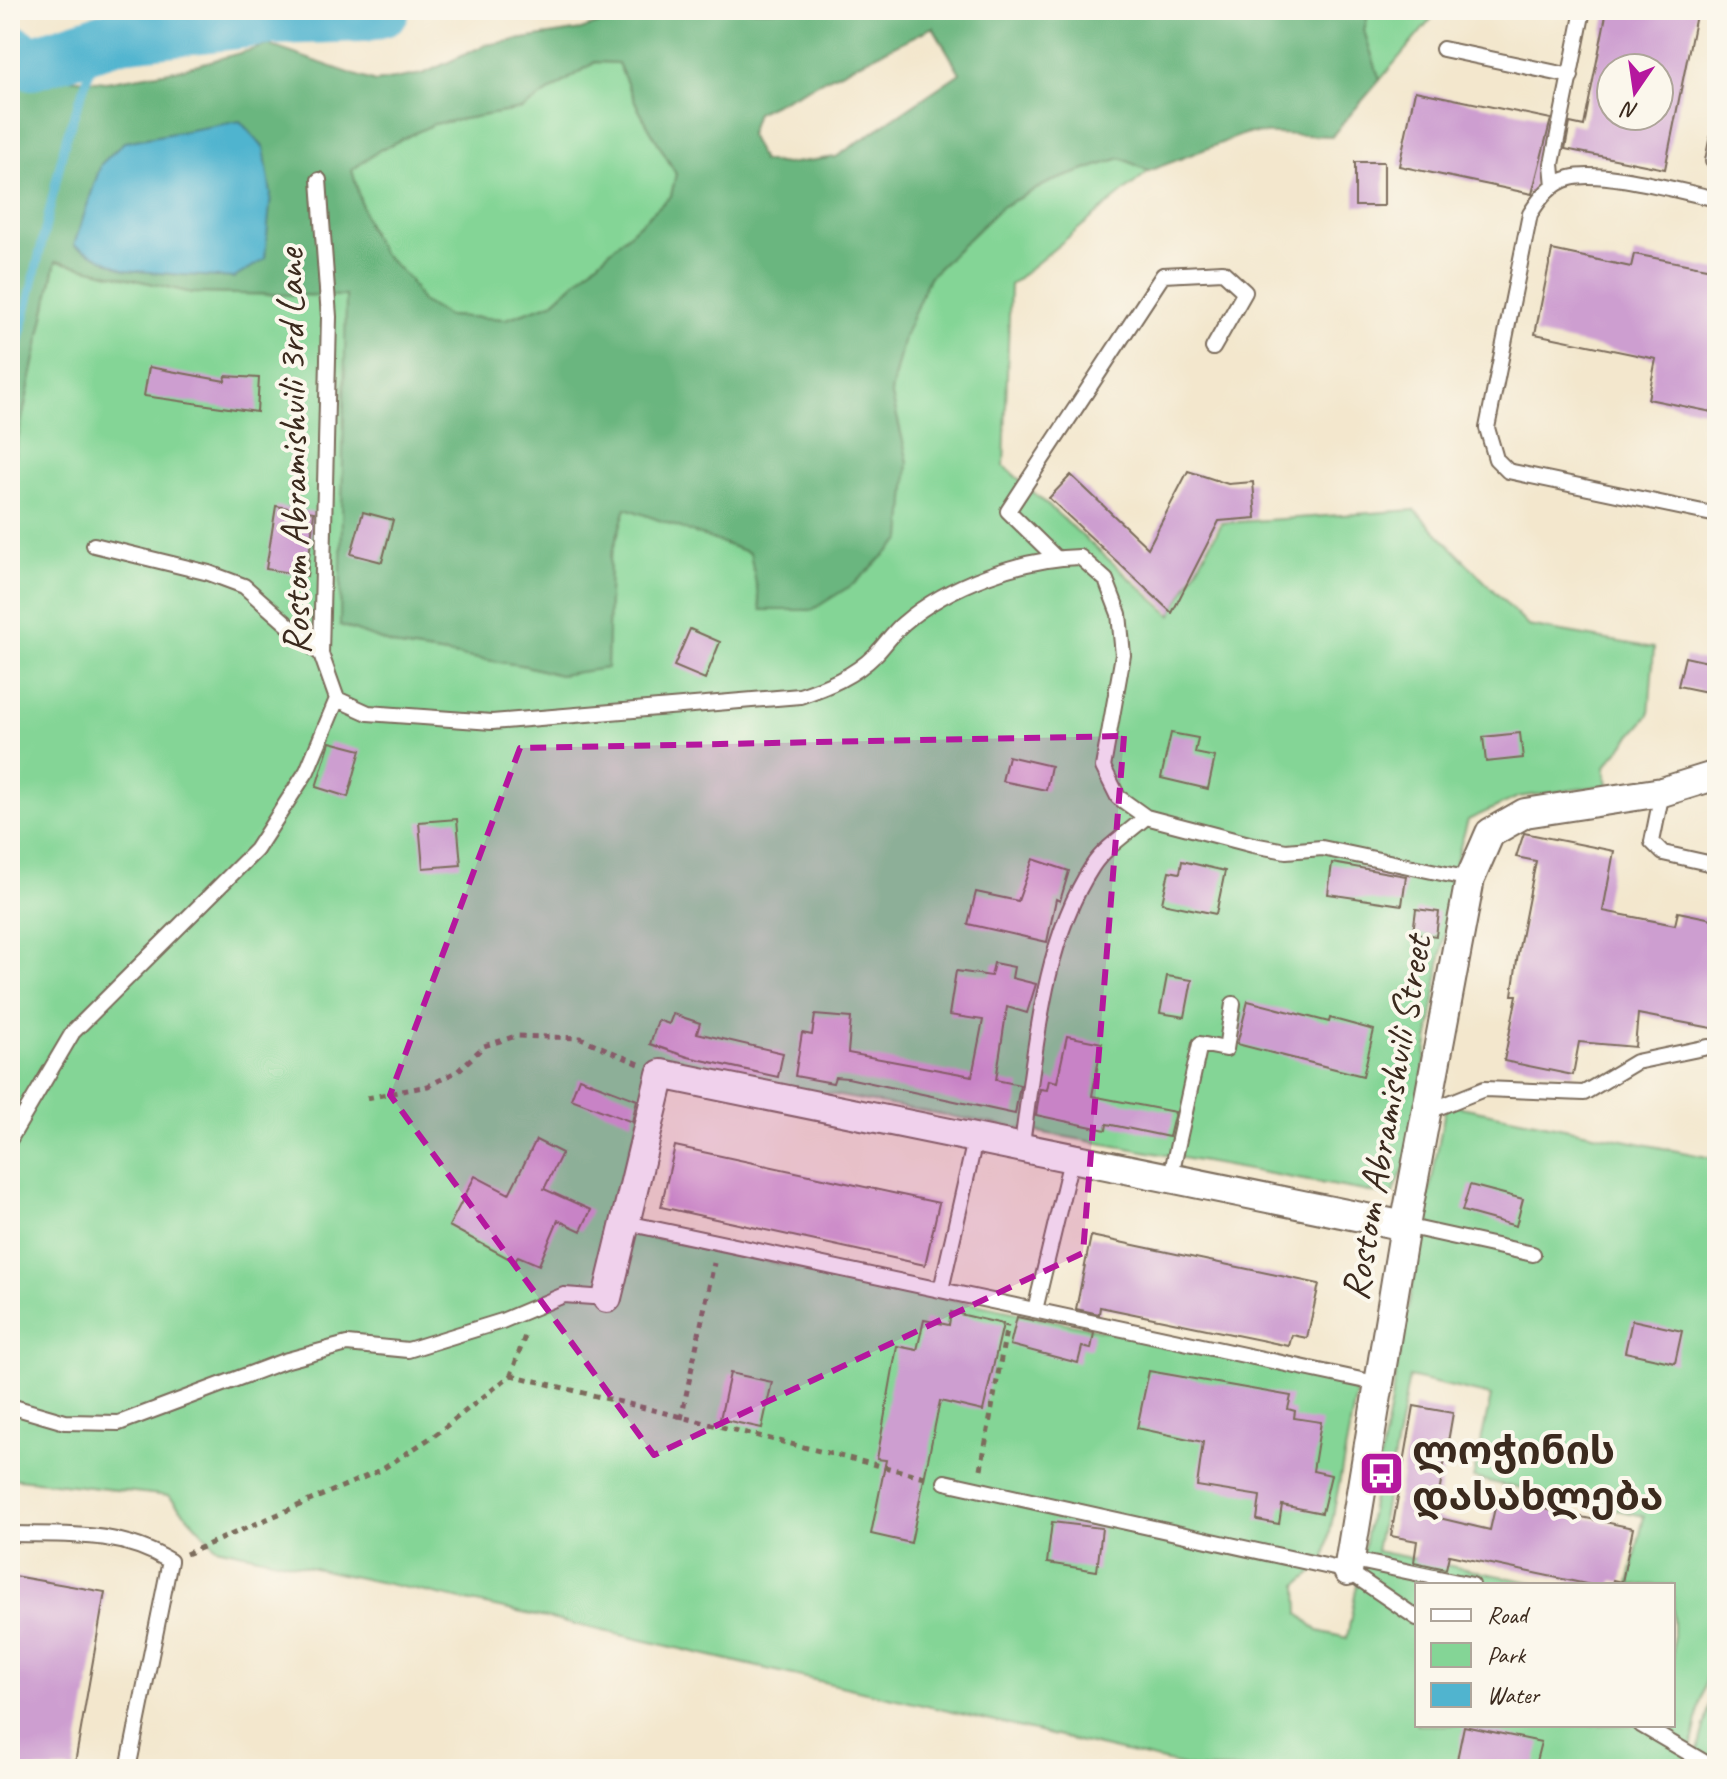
<svg xmlns="http://www.w3.org/2000/svg" width="1727" height="1779" font-family="Caveat,'Noto Sans Georgian',sans-serif">
<rect width="100%" height="100%" fill="#fbf7ec"/>
<filter id="ink" filterUnits="userSpaceOnUse"><feTurbulence type="fractalNoise" baseFrequency=".0125" numOctaves="2"/><feDisplacementMap in="SourceGraphic" scale="16" xChannelSelector="R" yChannelSelector="G"/><feConvolveMatrix kernelMatrix="1 2 1 2 8 2 1 2 1" color-interpolation-filters="sRGB"/></filter>
<filter id="wash" filterUnits="userSpaceOnUse"><feTurbulence type="fractalNoise" baseFrequency=".006" numOctaves="4" result="noise"/><feDisplacementMap in="SourceGraphic" scale="32" xChannelSelector="R" yChannelSelector="G"/><feGaussianBlur stdDeviation="1.8" result="paint"/><feColorMatrix in="noise" values="0 0 0 0 0 0 0 0 0 0 0 0 0 0 0 0 0 1.4 0 .05"/><feComposite in="paint" operator="in"/></filter>
<g filter="url(#wash)">
<rect width="100%" height="100%" fill="#f3e7cd"/>
<!-- green -->
<path fill="#84d596" stroke="#60805a" stroke-width="2" fill-rule="evenodd" d="M1369 10H1439L1380 80 1364 31Z
M596 62 618 63 639 110 676 174 671 196 552 303 506 319 448 316 421 301 409 279 381 252 367 225 352 170 381 149 433 124 522 109Z
M1121 158 1149 171 1010 285 1004 466 1171 615 1222 523 1415 510 1528 626 1654 648 1649 715 1605 766 1608 785 1518 797 1468 820 1455 864 1412 1149 1392 1196 657 1063 606 1228 1358 1383 1324 1564 1298 1585 1299 1613 1318 1631 1347 1638 1446 1104 1717 1159V1622L1687 1769H1198L569 1623 216 1547 169 1496 10 1478V475L56 261 192 293 347 296 340 625 400 647 526 666 559 675 607 668 610 559 626 508 750 553 908 462 891 392 904 337 929 277 1001 207 1050 182ZM1409 1377 1491 1396 1473 1478 1644 1516 1629 1585H1673V1725H1417V1585H1545L1376 1551Z
M1716 1681 1717 1769H1693Z"/>
<!-- forest -->
<path fill="#6bb67f" stroke="#53704e" stroke-width="2" fill-rule="evenodd" d="M638 10H1369L1364 31 1380 80 1332 136 1247 133 1149 171 1121 158 1050 182 1001 207 929 277 904 337 891 392 908 462 902 539 855 583 812 610H761L750 553 626 508 610 559 607 668 559 675 526 666 400 647 340 625 346 296 192 293 56 261 10 474V72L106 82 181 69 269 45 375 82 423 74 485 45 581 30ZM933 27 960 73 836 157 786 164 762 161 749 135 756 113ZM595 62 618 63 639 110 676 174 671 196 552 303 506 319 448 316 421 301 409 279 381 252 367 225 352 170 381 149 434 124 522 109Z"/>
<!-- water -->
<path fill="#50b4cf" stroke="#466f76" stroke-width="2" d="M240 121 264 148 271 194 265 259 234 278 182 275 125 270 74 245 101 164 124 142Z"/>
<g fill="none" stroke-linecap="round" stroke-linejoin="round">
<!-- stream -->
<path stroke="#50b4cf" stroke-width="9" d="M10 382 66 138 92 65 120 35"/>
<!-- river -->
<path stroke="#50b4cf" stroke-width="54" d="M10 50 32 63 120 35 275 18 363 15 383 10"/>
</g>
<g id="blocks">
<!-- building -->
<path fill="#cd9ed0" fill-rule="evenodd" d="M1607 10H1697L1665 169 1565 149 1570 123 1584 126ZM1611 68H1659V116H1611Z
M1415 91 1551 119 1532 194 1399 166Z
M1355 162H1384V206H1355Z
M1552 250 1631 267 1634 254 1717 270V413L1648 399 1656 359 1535 334Z
M149 367 225 381 226 376 259 378 257 412 144 396Z
M1188 471 1228 484 1253 482 1256 518 1219 521 1172 613 1049 498 1071 475 1148 548Z
M276 506 314 512 307 576 266 569Z
M363 512 393 520 382 562 351 554Z
M690 629 720 642 705 679 674 666Z
M1685 657 1717 664V694L1678 686Z
M1171 733 1198 738 1195 753 1215 757 1208 789 1161 778Z
M1520 733 1523 758 1486 762 1483 737Z
M330 742 361 750 348 797 316 787Z
M1008 756 1051 766 1046 790 1002 781Z
M457 819 461 865 423 868 419 822Z
M1524 833 1614 851 1603 911 1675 925 1678 912 1717 920V1029L1638 1014 1635 1047 1579 1042 1573 1075 1504 1061 1517 995H1512L1518 953 1536 861 1516 857Z
M1033 859 1069 871 1060 901 1056 899 1047 942 968 924 976 892 1018 901Z
M1182 861 1225 871 1216 914 1162 903 1169 871 1180 873Z
M1332 863 1406 876 1402 905 1328 894Z
M1416 909 1439 912 1436 936 1413 933Z
M994 963 1014 967 1012 978 1036 984 1027 1013 1007 1007 996 1080 1020 1085 1015 1114 848 1078 835 1077 833 1083 795 1076 802 1033 812 1035 815 1015 851 1018 848 1053 972 1076 983 1020 949 1015 956 971 991 976Z
M1167 976 1192 980 1185 1017 1160 1013Z
M1248 1001 1329 1022 1330 1018 1374 1030 1363 1076 1237 1044Z
M673 1014 700 1023 697 1033 783 1053 778 1077 688 1057 650 1044 658 1020 669 1024Z
M1067 1036 1102 1043 1092 1096 1175 1112 1169 1137 1107 1124 1106 1130 1036 1115 1040 1089 1047 1090 1049 1080 1057 1082Z
M579 1078 637 1100 632 1122 571 1099Z
M536 1140 562 1153 544 1189 591 1210 581 1231 558 1220 539 1265 518 1256 515 1262 449 1226 475 1176 509 1194Z
M675 1146 939 1203 925 1265 661 1207Z
M1470 1185 1523 1199 1516 1226 1462 1211Z
M1091 1236 1319 1284 1307 1338 1292 1335 1289 1346 1100 1307 1099 1314 1076 1309Z
M951 1312 1003 1324 983 1411 940 1401 911 1543 871 1534 886 1460 877 1459 897 1346 917 1350 924 1320 949 1325Z
M1017 1317 1094 1333 1091 1349 1082 1347 1078 1363 1010 1345Z
M1632 1320 1682 1331 1675 1363 1625 1352Z
M1149 1371 1291 1396 1288 1409 1295 1411 1294 1418 1321 1422 1313 1471 1331 1475 1322 1513 1282 1505 1279 1524 1257 1520 1260 1496 1197 1486 1203 1442 1137 1428Z
M730 1373 772 1382 762 1428 720 1419Z
M1414 1406 1453 1413 1435 1517 1490 1530 1497 1499 1633 1528 1622 1582 1613 1580 1612 1585H1591L1449 1555 1446 1569 1414 1562 1417 1541 1391 1536Z
M1052 1522 1102 1528 1097 1571 1047 1563Z
M14 1576 105 1592 74 1769H10V1601Z
M1464 1726 1541 1742 1534 1769H1455Z"/>
</g>
</g>
<g filter="url(#ink)">
<use href="#blocks" fill-opacity="0" stroke="#7b6c5b" stroke-width="2"/>
<g fill="none" stroke-linecap="round" stroke-linejoin="round">
<defs>
<path id="lane" d="M1443 49 1571 76
M1713 161 1717 141
M319 180 329 317 321 654 337 699 368 713 492 722 800 696C827 687 854 676 875 655 885 645 893 632 904 623 948 585 1022 558 1080 557L1106 580 1119 614 1123 655 1103 767 1118 797 1146 817 1253 845 1286 851 1322 848 1470 879
M1554 186 1552 164 1583 10
M1717 199C1682 192 1602 169 1570 178 1551 183 1540 198 1530 214L1487 428 1496 459 1508 471 1717 515
M94 545 209 573 244 586 321 654
M1055 557 1008 511 1163 275 1223 272 1245 292 1213 348
M1662 792 1652 842 1663 853 1717 865
M1427 1112 1484 1089 1584 1093 1636 1062 1708 1047
M10 1139 73 1032 256 850 307 771 337 699
M1021 1150C1035 1060 1041 945 1092 867 1104 848 1129 832 1146 817
M1170 1180 1200 1044 1226 1049 1233 1004
M627 1223 1380 1384
M1405 1226 1533 1254
M941 1290 975 1140
M1035 1310 1071 1160
M10 1406 65 1422 119 1423 284 1361 347 1344 408 1350 502 1321 564 1295 607 1298
M945 1482 1348 1571 1417 1618
M10 1534C69 1535 118 1530 170 1561L128 1769
M1349 1559 1472 1585
M1641 1725 1716 1769"/>
<path id="street" d="M607 1298 661 1074 1405 1226
M1348 1571 1405 1226 1470 879 1490 833 1525 813 1662 792 1717 775"/>
</defs>
<!-- lane casing -->
<use href="#lane" stroke="#7b6c5b" stroke-width="18"/>
<!-- street casing -->
<use href="#street" stroke="#7b6c5b" stroke-width="32"/>
<!-- path -->
<path stroke="#7b6c5b" stroke-width="5" stroke-dasharray="6 6" stroke-linecap="butt" d="M367 1098 428 1086 458 1071 484 1046 516 1036 581 1038 639 1064
M511 1375 925 1477
M681 1419 714 1263
M981 1469 1007 1325
M186 1554 381 1470 435 1435 511 1375 526 1333"/>
<!-- lane -->
<use href="#lane" stroke="#fff" stroke-width="14"/>
<!-- street -->
<use href="#street" stroke="#fff" stroke-width="28"/>
</g>
</g>
<!-- marked area -->
<path fill="#b5179e" fill-opacity="0.2" stroke="#b5179e" stroke-width="6" stroke-dasharray="16 10" stroke-linejoin="round" d="M1124 736 1083 1253 654 1455 390 1095 520 748Z"/>
<!-- icons -->
<defs>
<symbol id="bus-square" viewBox="-11 -11 22 22"><rect x="-9" y="-9" width="18" height="18" rx="4" fill="#b5179e" stroke="#fbf7ec"/><path d="M-5-6H5V4H4V6H2V4H-2V6H-4V4H-5ZM-3.5-4V0h7V-4ZM-3.5 1.2v1.5H-2V1.2ZM2 1.2v1.5H3.5V1.2Z" fill="#fff"/></symbol>
</defs>
<g fill-rule="evenodd">
<use href="#bus-square" x="1356" y="1448" width="51" height="51"/>
</g>
<g text-anchor="middle" dominant-baseline="central" stroke-width="8" stroke-linejoin="round" paint-order="stroke">
<!-- street labels -->
<g font-size="40" fill="#3b2a1e" stroke="#fbf7ec">
<text transform="translate(293 452) rotate(-91)">Rostom Abramishvili 3rd Lane</text>
<text transform="translate(1386 1118) rotate(-80)">Rostom Abramishvili Street</text>
</g>
<!-- poi labels -->
<g font-size="40" font-weight="bold" fill="#3b2a1e" stroke="#fbf7ec" text-anchor="start">
<text x="1412" y="1451">ლოჭინის<tspan x="1412" dy="46">დასახლება</tspan></text>
</g>
</g>
<!-- margin -->
<rect width="1727" height="1779" fill="none" stroke="#fbf7ec" stroke-width="40"/>
<!-- legend -->
<rect x="1415" y="1583" width="260" height="144" fill="#fbf7ec" stroke="#aea59a" stroke-width="2"/>
<rect x="1431" y="1609" width="40" height="12" fill="#ffffff" stroke="#aea59a" stroke-width="2"/>
<text x="1487" y="1623" font-size="24" fill="#3b2a1e">Road</text>
<rect x="1431" y="1643" width="40" height="24" fill="#84d596" stroke="#aea59a" stroke-width="2"/>
<text x="1487" y="1663" font-size="24" fill="#3b2a1e">Park</text>
<rect x="1431" y="1683" width="40" height="24" fill="#50b4cf" stroke="#aea59a" stroke-width="2"/>
<text x="1487" y="1703" font-size="24" fill="#3b2a1e">Water</text>
<!-- north arrow -->
<g transform="translate(1635 92) rotate(193)"><circle r="38" fill="#fbf7ec" stroke="#aea59a" stroke-width="2"/>
<path d="M0-6L14 30L0 20L-14 30Z" fill="#b5179e"/>
<text y="-12" font-size="22" font-weight="bold" text-anchor="middle" fill="#3b2a1e">N</text>
</g>
</svg>
